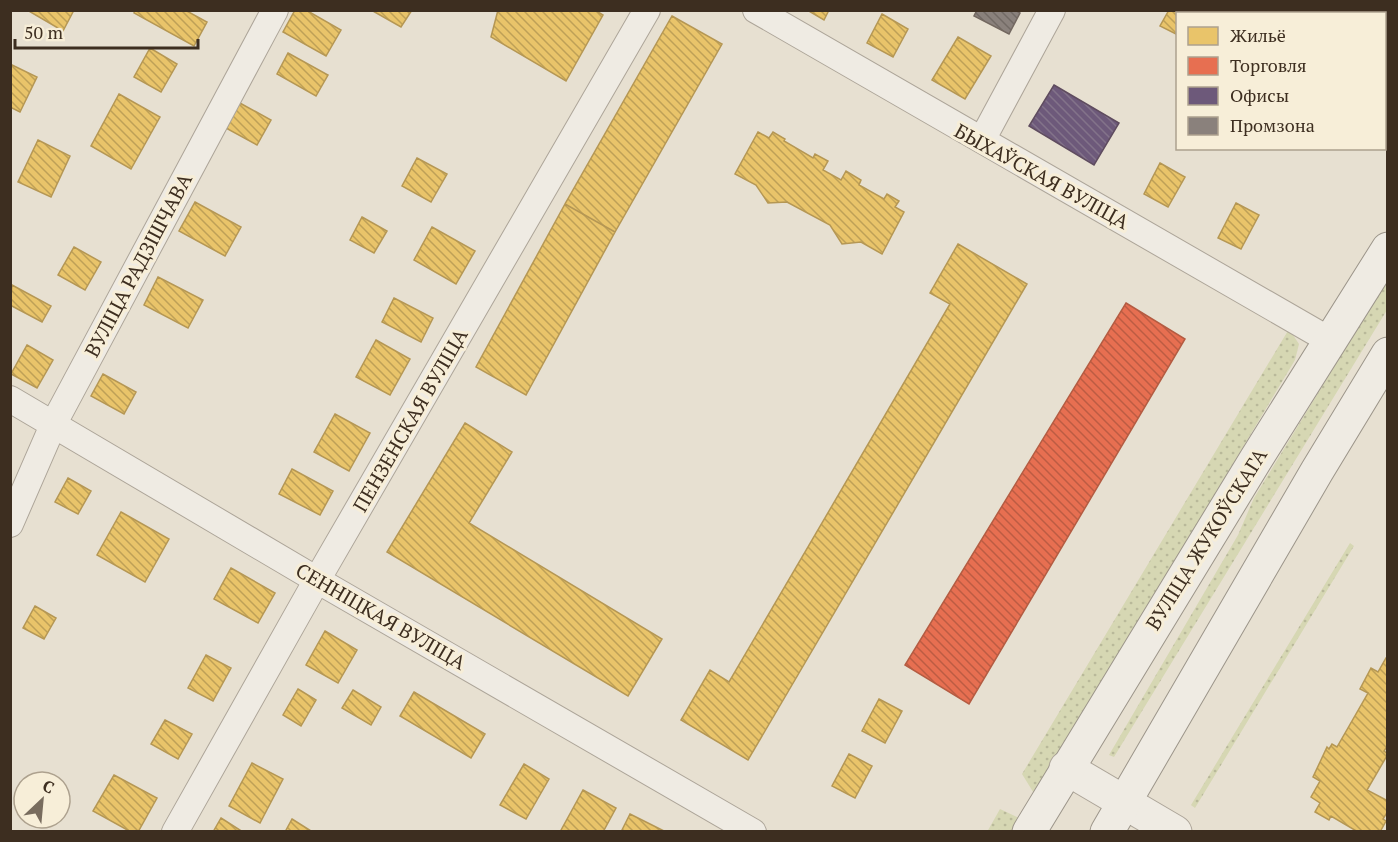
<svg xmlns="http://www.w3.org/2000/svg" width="1398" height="842" font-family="'PT Serif',serif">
<defs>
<pattern id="grass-dots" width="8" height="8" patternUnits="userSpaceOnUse" patternTransform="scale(1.5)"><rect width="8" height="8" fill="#d6d7b3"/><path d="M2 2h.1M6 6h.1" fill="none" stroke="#b9b99a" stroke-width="1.8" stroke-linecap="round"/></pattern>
<pattern id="homes-back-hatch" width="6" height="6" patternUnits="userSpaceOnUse" patternTransform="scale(1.5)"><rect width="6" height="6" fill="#e9c46a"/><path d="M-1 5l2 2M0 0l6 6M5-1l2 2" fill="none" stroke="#bea057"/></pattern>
<pattern id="shops-back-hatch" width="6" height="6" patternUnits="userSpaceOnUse" patternTransform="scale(1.5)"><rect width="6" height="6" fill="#e76f51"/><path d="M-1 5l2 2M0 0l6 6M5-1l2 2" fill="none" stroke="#bc5c43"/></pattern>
<pattern id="offices-back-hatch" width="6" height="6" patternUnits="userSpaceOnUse" patternTransform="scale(1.5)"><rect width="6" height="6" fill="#6d597a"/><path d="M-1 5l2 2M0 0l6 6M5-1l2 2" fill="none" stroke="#83738a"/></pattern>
<pattern id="industry-back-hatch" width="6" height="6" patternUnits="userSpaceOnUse" patternTransform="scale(1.5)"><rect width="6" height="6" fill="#8a817c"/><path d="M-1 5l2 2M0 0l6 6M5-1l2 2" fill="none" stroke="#726a65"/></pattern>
</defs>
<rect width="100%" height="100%" fill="#e7e0d1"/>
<!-- grass -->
<path fill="url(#grass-dots)" d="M1387 280V310L1114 757 1109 755 1238 535 1254 498Z
M1289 329 1299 344 1295 360 1035 795 1022 774Z
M1350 543 1354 546 1195 808 1191 805Z
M1000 809 1019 818 1012 831 987 832Z"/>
<!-- homes -->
<path fill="url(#homes-back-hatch)" stroke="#b59754" stroke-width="1.5" d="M27 10H74L63 31Z
M135 10H185L207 22 194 46 134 13Z
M295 10H306L341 30 326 56 283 32Z
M371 10H412L401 27Z
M498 10H595L603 15 566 81 491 37Z
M807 10H829L824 20Z
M1169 10H1195L1194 14H1178V35L1160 26Z
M882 14 908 29 893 57 867 43Z
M672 16 722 44 615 232 565 204Z
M958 37 991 56 965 99 932 80Z
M150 48 177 64 161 92 134 77Z
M288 53 328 75 316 96 277 74Z
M10 64 37 77 20 112 10 107Z
M119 94 160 117 131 169 91 146Z
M238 102 271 120 257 145 224 127Z
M758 132 769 138 773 132 785 139 784 141 813 158 815 154 828 161 823 170 841 180 846 171 861 180 859 185 884 199 887 194 899 201 895 207 904 212 882 254 861 242 842 244 830 225 787 202 768 203 756 185 735 174Z
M38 140 70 156 51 197 18 182Z
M417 158 447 174 431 202 402 186Z
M1160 163 1185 177 1168 207 1144 194Z
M195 202 241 227 225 256 179 231Z
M1236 203 1259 215 1241 249 1218 238Z
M565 204 615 232 526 395 476 367Z
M362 217 387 231 374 253 350 240Z
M432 227 475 251 456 284 414 260Z
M958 244 1027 284 748 760 681 720 710 670 729 682 950 304 930 293Z
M74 247 101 262 85 290 58 275Z
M158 277 203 300 188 328 144 305Z
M12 285 51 306 42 322 10 305Z
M394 298 433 318 421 342 382 322Z
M376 340 410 359 390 395 356 377Z
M27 345 53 360 37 388 11 374Z
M103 374 136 392 124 414 91 396Z
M335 414 370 433 349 471 314 452Z
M465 423 512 452 469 523 662 639 628 696 387 552Z
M292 469 333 491 320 515 279 494Z
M68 478 91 491 78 514 55 502Z
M121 512 169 539 145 582 97 555Z
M231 568 275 593 258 623 214 599Z
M35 606 56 618 44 639 23 628Z
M325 631 357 650 338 683 306 665Z
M206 655 231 668 213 701 188 688Z
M1386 658 1388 659V745L1384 751 1388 754 1367 790 1388 801V811L1383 819 1386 821 1380 832H1358L1331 816 1329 820 1315 812 1320 803 1311 797 1320 781 1313 777 1327 747 1329 749 1332 744 1337 747 1368 693 1360 689 1371 668 1378 672Z
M298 689 316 700 301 726 283 715Z
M353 690 381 707 371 725 342 708Z
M414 692 485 734 471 758 400 716Z
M879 699 902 711 885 743 862 731Z
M165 720 192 734 178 759 151 744Z
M849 754 872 766 855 798 832 786Z
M252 763 283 779 260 823 229 806Z
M524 764 549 779 526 819 500 805Z
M114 775 157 798 138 832H131L93 811Z
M583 790 616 808 603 832H560Z
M630 814 664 831 663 832H621Z
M221 818 243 832H213Z
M292 819 311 831V832H285Z"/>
<!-- shops -->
<path fill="url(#shops-back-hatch)" stroke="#b45c42" stroke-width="1.5" d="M1126 303 1185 339 969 704 905 665Z"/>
<!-- offices -->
<path fill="url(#offices-back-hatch)" stroke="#5f4c5f" stroke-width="1.5" d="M1054 85 1119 123 1094 165 1029 126Z"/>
<!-- industry -->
<path fill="url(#industry-back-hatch)" stroke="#736860" stroke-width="1.5" d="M977 10H1015L1020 13 1009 34 974 16Z"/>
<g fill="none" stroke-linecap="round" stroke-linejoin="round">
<defs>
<path id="minor" d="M756 10 1329 340
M1321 10 1327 14
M982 140 1052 10
M10 399 317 580 753 832
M10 524 54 423 275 10
M175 832 317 580 647 10"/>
<path id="tertiary" d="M1066 768 1175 832"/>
<path id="secondary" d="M1029 832 1256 459 1388 249
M1107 832 1317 471 1388 354"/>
</defs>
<!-- minor casing -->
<use href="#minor" stroke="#ada599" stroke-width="28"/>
<!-- tertiary casing -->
<use href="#tertiary" stroke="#ada599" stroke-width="35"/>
<!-- secondary casing -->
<use href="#secondary" stroke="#9c958a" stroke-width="35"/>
<!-- minor -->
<use href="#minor" stroke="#efebe3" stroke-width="26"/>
<!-- tertiary -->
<use href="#tertiary" stroke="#efebe3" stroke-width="33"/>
<!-- secondary -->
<use href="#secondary" stroke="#efebe3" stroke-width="33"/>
</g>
<g text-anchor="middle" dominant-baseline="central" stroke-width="6" stroke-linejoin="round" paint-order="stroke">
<!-- street labels -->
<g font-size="20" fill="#3d2e20" stroke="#f7eed8">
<text transform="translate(1042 176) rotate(29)">БЫХАЎСКАЯ ВУЛІЦА</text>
<text transform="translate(138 265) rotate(-62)">ВУЛІЦА РАДЗІШЧАВА</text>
<text transform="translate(410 420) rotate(-60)">ПЕНЗЕНСКАЯ ВУЛІЦА</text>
<text transform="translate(1206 539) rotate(-58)">ВУЛІЦА ЖУКОЎСКАГА</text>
<text transform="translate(381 616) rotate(30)">СЕННІЦКАЯ ВУЛІЦА</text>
</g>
</g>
<!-- border -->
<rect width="1398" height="842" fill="none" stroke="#3d2e20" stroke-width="24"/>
<!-- legend -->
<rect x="1176" y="12" width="210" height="138" fill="#f7eed8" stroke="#ada18e" stroke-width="1.5"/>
<rect x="1188" y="27" width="30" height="18" fill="#e9c46a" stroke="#ada18e" stroke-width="1.5"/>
<text x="1230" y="42" font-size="18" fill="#3d2e20">Жильё</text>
<rect x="1188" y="57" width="30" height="18" fill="#e76f51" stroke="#ada18e" stroke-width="1.5"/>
<text x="1230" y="72" font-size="18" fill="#3d2e20">Торговля</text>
<rect x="1188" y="87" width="30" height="18" fill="#6d597a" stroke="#ada18e" stroke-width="1.5"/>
<text x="1230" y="102" font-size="18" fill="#3d2e20">Офисы</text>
<rect x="1188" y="117" width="30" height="18" fill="#8a817c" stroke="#ada18e" stroke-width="1.5"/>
<text x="1230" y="132" font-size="18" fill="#3d2e20">Промзона</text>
<!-- north arrow -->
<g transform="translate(42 800) rotate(26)"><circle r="28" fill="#f7eed8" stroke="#ada18e" stroke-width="1.5"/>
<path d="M0-4.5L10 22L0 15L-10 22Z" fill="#786c5e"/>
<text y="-9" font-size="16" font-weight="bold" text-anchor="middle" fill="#3d2e20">С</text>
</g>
<!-- scale -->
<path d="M15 39v9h183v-9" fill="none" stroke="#3d2e20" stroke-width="3"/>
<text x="24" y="39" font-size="18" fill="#3d2e20" stroke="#f7eed8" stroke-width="4.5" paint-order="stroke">50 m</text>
</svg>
